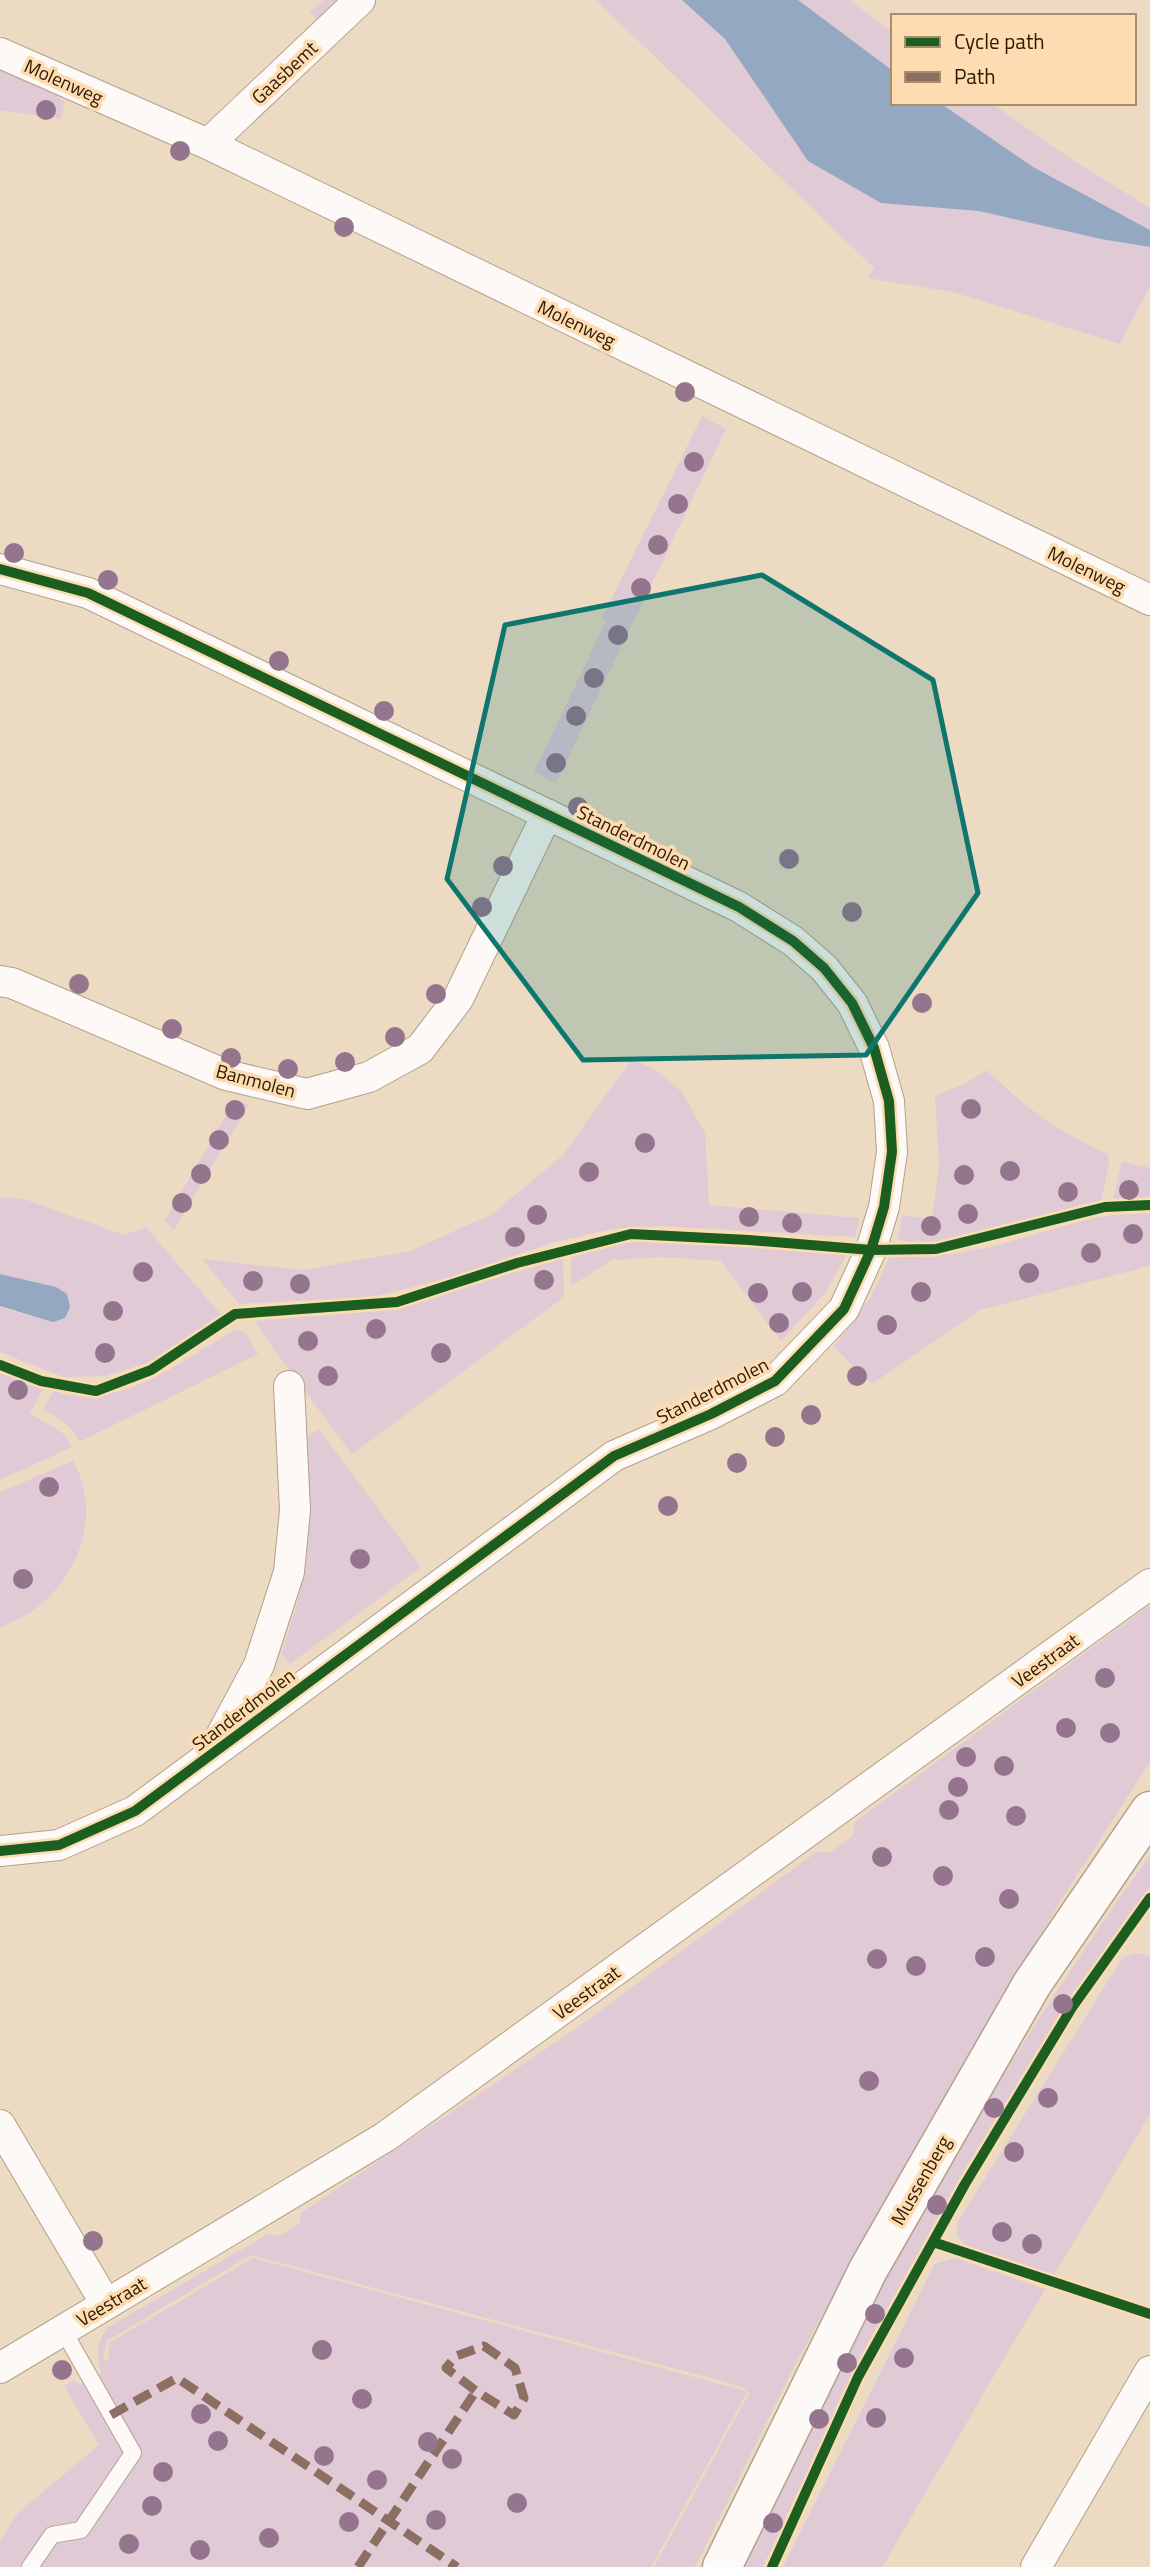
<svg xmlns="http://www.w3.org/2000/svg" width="1150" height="2567" font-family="'Titillium Web',sans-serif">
<rect width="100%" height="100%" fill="#ecdac3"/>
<!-- green -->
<path fill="#e0cad6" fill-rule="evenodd" d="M323 0H352L321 24 310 12Z
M596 0H850L893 33V103H991L1074 161 1150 208V286L1120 344 953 292 867 278 874 268Z
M0 60 52 84 59 98 65 102 61 119 0 110Z
M702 416 726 429 556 783 534 772 606 621 602 618Z
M632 1059 657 1071 682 1092 705 1133 709 1205 859 1218 855 1237 664 1226 611 1229 552 1243 445 1279 372 1297 239 1304 202 1259 303 1270 410 1251 492 1214 563 1155Z
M987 1070C1026 1108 1056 1131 1107 1154L1109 1163 1101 1201C1056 1214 939 1254 897 1239L903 1215 932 1219 939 1165 935 1096 966 1083Z
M235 1100 249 1105 174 1230 165 1220Z
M1122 1161 1150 1168V1197L1113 1199Z
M0 1197 24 1199 124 1235 146 1227 222 1316 155 1360 106 1376 63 1377 0 1352V1306L15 1312 56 1287 0 1274Z
M1150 1213V1266L980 1310 872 1384 834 1347 871 1297 890 1256 954 1254 995 1246 1092 1218 1114 1215Z
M655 1241 848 1252 826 1292 781 1341 721 1261 662 1257 612 1260 571 1286V1255L611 1244Z
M563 1258 564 1297 352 1454 270 1344 255 1321 391 1310Z
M239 1330 246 1334 258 1354 79 1442C72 1425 58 1418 43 1409L54 1391C62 1393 72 1396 80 1396 136 1399 186 1358 232 1332Z
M0 1370 44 1388 30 1413 64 1434 72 1447 0 1480Z
M319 1429 421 1567 290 1664 281 1653C310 1576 315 1520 304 1439Z
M73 1461C109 1524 67 1606 0 1627V1492Z
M1150 1605V1762L1066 1892 927 2125 796 2363 695 2567H654L750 2392H747L651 2567H0V2541L18 2513 99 2445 64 2386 74 2380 80 2385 101 2373C96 2354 96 2345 107 2328L268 2234 279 2236 299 2224 301 2213 571 2032 818 1851 829 1853 853 1836 855 1822ZM251 2255 733 2384 747 2389 746 2391 253 2258 109 2343V2359L105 2361 103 2357 107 2341Z
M1150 1855V1886L1044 2043 941 2215 853 2376 763 2567H744C855 2316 991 2078 1150 1855Z
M1138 1953 1150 1957V2114L1053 2277 965 2245 958 2236 957 2223 1123 1957Z
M955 2258 1045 2289 882 2567H783L935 2264Z"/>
<!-- water -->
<path fill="#94a8c2" d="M682 0H798L893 71V103H940L1033 167 1150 230V247L1101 239 979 211 881 203 808 161 725 39Z
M0 1274 56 1287 67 1294 70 1307 65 1318 53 1322 0 1306Z"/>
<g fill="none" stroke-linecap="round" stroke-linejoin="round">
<defs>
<path id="service" d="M30 2567 52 2535 81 2530 133 2453 63 2330"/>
<path id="minor" d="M0 53 208 144 1150 600
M208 144 360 0
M0 569 88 593 739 907 793 941 824 968 852 1003 874 1048 889 1101 892 1152 884 1207 871 1250 844 1309 775 1381 711 1414 614 1456 135 1811 59 1845 0 1851
M0 981 12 983 226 1075 307 1094 369 1077 420 1049 458 999 547 814
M216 1745 259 1665 289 1572 295 1510 289 1386
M0 2125 106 2304
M0 2368 385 2137 1150 1584
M1036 2567 1150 2371"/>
<path id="tertiary" d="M722 2567 868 2270 1032 1984 1150 1811"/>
</defs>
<!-- service casing -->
<use href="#service" stroke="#b3a189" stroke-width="18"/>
<!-- minor casing -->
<use href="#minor" stroke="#b3a189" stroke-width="32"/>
<!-- tertiary casing -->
<use href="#tertiary" stroke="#b3a189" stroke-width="41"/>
<!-- service -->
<use href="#service" stroke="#fcf9f6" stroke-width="16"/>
<!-- minor -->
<use href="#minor" stroke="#fcf9f6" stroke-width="30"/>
<!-- tertiary -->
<use href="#tertiary" stroke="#fcf9f6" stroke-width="38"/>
<!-- quiet -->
<path stroke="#8d6e63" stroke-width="9" stroke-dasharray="18 9" stroke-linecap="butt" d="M484 2346 515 2368 524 2398 514 2415 476 2391 446 2368 456 2356Z
M111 2415 177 2378 457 2567
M358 2567 476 2391"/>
<defs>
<path id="cycleway" d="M0 569 88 593 739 907 793 941 824 968 852 1003 874 1048 889 1101 892 1152 884 1207 871 1250 844 1309 775 1381 711 1414 614 1456 135 1811 59 1845 0 1851
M0 1365 41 1381 96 1391 151 1370 235 1314 397 1302 517 1263 631 1234 749 1240 871 1250 936 1249 1105 1207 1150 1205
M933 2242 1150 2314
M772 2567 858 2377 965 2184 1073 2006 1150 1898"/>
</defs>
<!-- cycleway casing -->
<use href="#cycleway" stroke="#fddcb2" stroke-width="15"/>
<!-- cycleway -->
<use href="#cycleway" stroke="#1b5e20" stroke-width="10"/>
</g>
<!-- trees -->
<g fill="#95758d">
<circle cx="46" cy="110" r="10"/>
<circle cx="180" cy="151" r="10"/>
<circle cx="344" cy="227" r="10"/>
<circle cx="685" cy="392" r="10"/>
<circle cx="694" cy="462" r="10"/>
<circle cx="678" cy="504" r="10"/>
<circle cx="658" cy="545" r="10"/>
<circle cx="14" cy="553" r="10"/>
<circle cx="108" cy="580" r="10"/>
<circle cx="641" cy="588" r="10"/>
<circle cx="618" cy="635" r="10"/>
<circle cx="279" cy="661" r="10"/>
<circle cx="594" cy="678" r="10"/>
<circle cx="384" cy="711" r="10"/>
<circle cx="576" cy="716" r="10"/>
<circle cx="556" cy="763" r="10"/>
<circle cx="578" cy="807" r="10"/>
<circle cx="789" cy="859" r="10"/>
<circle cx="503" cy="866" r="10"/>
<circle cx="482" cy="907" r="10"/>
<circle cx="852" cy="912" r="10"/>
<circle cx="79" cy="984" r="10"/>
<circle cx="436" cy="994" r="10"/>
<circle cx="922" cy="1003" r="10"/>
<circle cx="172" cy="1029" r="10"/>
<circle cx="395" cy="1037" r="10"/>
<circle cx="231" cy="1058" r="10"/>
<circle cx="345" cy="1062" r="10"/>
<circle cx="288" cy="1069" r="10"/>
<circle cx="971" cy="1109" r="10"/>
<circle cx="235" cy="1110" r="10"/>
<circle cx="219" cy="1140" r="10"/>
<circle cx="645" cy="1143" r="10"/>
<circle cx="1010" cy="1171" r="10"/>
<circle cx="589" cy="1172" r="10"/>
<circle cx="201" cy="1174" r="10"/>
<circle cx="964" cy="1175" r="10"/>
<circle cx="1129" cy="1190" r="10"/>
<circle cx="1068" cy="1192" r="10"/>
<circle cx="182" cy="1203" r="10"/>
<circle cx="968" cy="1214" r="10"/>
<circle cx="537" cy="1215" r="10"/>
<circle cx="749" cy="1217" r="10"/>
<circle cx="792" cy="1223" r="10"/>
<circle cx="931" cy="1226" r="10"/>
<circle cx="1133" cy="1234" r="10"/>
<circle cx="515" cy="1237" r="10"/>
<circle cx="1091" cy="1253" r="10"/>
<circle cx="143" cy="1272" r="10"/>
<circle cx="1029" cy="1273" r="10"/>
<circle cx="544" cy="1280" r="10"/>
<circle cx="253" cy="1281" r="10"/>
<circle cx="300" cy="1284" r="10"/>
<circle cx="802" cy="1292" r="10"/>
<circle cx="921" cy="1292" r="10"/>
<circle cx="758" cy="1293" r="10"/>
<circle cx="113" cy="1311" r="10"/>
<circle cx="779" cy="1323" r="10"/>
<circle cx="887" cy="1325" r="10"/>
<circle cx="376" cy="1329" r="10"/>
<circle cx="308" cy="1341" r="10"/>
<circle cx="105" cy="1353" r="10"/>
<circle cx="441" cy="1353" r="10"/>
<circle cx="328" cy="1376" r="10"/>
<circle cx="857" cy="1376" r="10"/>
<circle cx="18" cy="1390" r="10"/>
<circle cx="811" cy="1415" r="10"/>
<circle cx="775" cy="1437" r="10"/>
<circle cx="737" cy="1463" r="10"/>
<circle cx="49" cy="1487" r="10"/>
<circle cx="668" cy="1506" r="10"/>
<circle cx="360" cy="1559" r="10"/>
<circle cx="23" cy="1579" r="10"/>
<circle cx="1105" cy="1678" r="10"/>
<circle cx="1066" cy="1728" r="10"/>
<circle cx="1110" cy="1733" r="10"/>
<circle cx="966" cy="1757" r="10"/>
<circle cx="1004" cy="1766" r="10"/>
<circle cx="958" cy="1787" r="10"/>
<circle cx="949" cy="1810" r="10"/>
<circle cx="1016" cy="1816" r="10"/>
<circle cx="882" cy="1857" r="10"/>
<circle cx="943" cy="1876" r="10"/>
<circle cx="1009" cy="1899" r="10"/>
<circle cx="985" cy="1957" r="10"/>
<circle cx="877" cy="1959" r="10"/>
<circle cx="916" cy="1966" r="10"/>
<circle cx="1063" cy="2004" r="10"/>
<circle cx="869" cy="2081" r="10"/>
<circle cx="1048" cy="2098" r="10"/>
<circle cx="994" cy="2108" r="10"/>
<circle cx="1014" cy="2152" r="10"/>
<circle cx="937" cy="2205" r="10"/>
<circle cx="1002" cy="2232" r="10"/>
<circle cx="93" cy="2241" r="10"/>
<circle cx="1032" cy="2244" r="10"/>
<circle cx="875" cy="2314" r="10"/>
<circle cx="322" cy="2350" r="10"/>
<circle cx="904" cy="2358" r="10"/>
<circle cx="847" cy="2363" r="10"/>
<circle cx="62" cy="2370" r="10"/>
<circle cx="362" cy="2399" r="10"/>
<circle cx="201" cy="2414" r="10"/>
<circle cx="876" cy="2418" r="10"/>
<circle cx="819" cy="2419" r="10"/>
<circle cx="218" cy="2441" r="10"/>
<circle cx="428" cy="2442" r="10"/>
<circle cx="324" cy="2456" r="10"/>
<circle cx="452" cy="2459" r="10"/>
<circle cx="163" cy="2472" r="10"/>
<circle cx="377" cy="2480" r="10"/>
<circle cx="517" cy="2503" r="10"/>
<circle cx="152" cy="2506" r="10"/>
<circle cx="436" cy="2520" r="10"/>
<circle cx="349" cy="2522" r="10"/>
<circle cx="773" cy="2523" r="10"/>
<circle cx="269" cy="2538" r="10"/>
<circle cx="129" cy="2544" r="10"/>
<circle cx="200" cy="2550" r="10"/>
</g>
<!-- marked area -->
<path fill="#0f766e" fill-opacity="0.2" stroke="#0f766e" stroke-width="5" stroke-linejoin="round" d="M762 575 933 680 978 893 866 1055 583 1060 447 879 505 625Z"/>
<g text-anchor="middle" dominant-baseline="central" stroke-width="7" stroke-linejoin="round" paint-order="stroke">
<!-- street labels -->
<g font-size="19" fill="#2d1900" stroke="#fddcb2">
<text transform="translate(284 72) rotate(-43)">Gaasbemt</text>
<text transform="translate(64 81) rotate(24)">Molenweg</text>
<text transform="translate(577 323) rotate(26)">Molenweg</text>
<text transform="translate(1087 569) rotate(26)">Molenweg</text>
<text transform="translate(634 837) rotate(26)">Standerdmolen</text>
<text transform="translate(256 1080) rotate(15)">Banmolen</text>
<text transform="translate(712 1390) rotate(-27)">Standerdmolen</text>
<text transform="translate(1045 1660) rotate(-36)">Veestraat</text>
<text transform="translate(243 1709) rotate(-37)">Standerdmolen</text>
<text transform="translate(586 1992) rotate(-36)">Veestraat</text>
<text transform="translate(920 2180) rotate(-60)">Mussenberg</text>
<text transform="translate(111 2301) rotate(-31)">Veestraat</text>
</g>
</g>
<!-- legend -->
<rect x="891" y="14" width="245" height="91" fill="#fddcb2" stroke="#aa8e6b" stroke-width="2"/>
<rect x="905" y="37" width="35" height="10" fill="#1b5e20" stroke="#aa8e6b" stroke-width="2"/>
<text x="954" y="49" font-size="21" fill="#2d1900">Cycle path</text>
<rect x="905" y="72" width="35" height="10" fill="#8d6e63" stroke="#aa8e6b" stroke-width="2"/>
<text x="954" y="84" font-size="21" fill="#2d1900">Path</text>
</svg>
